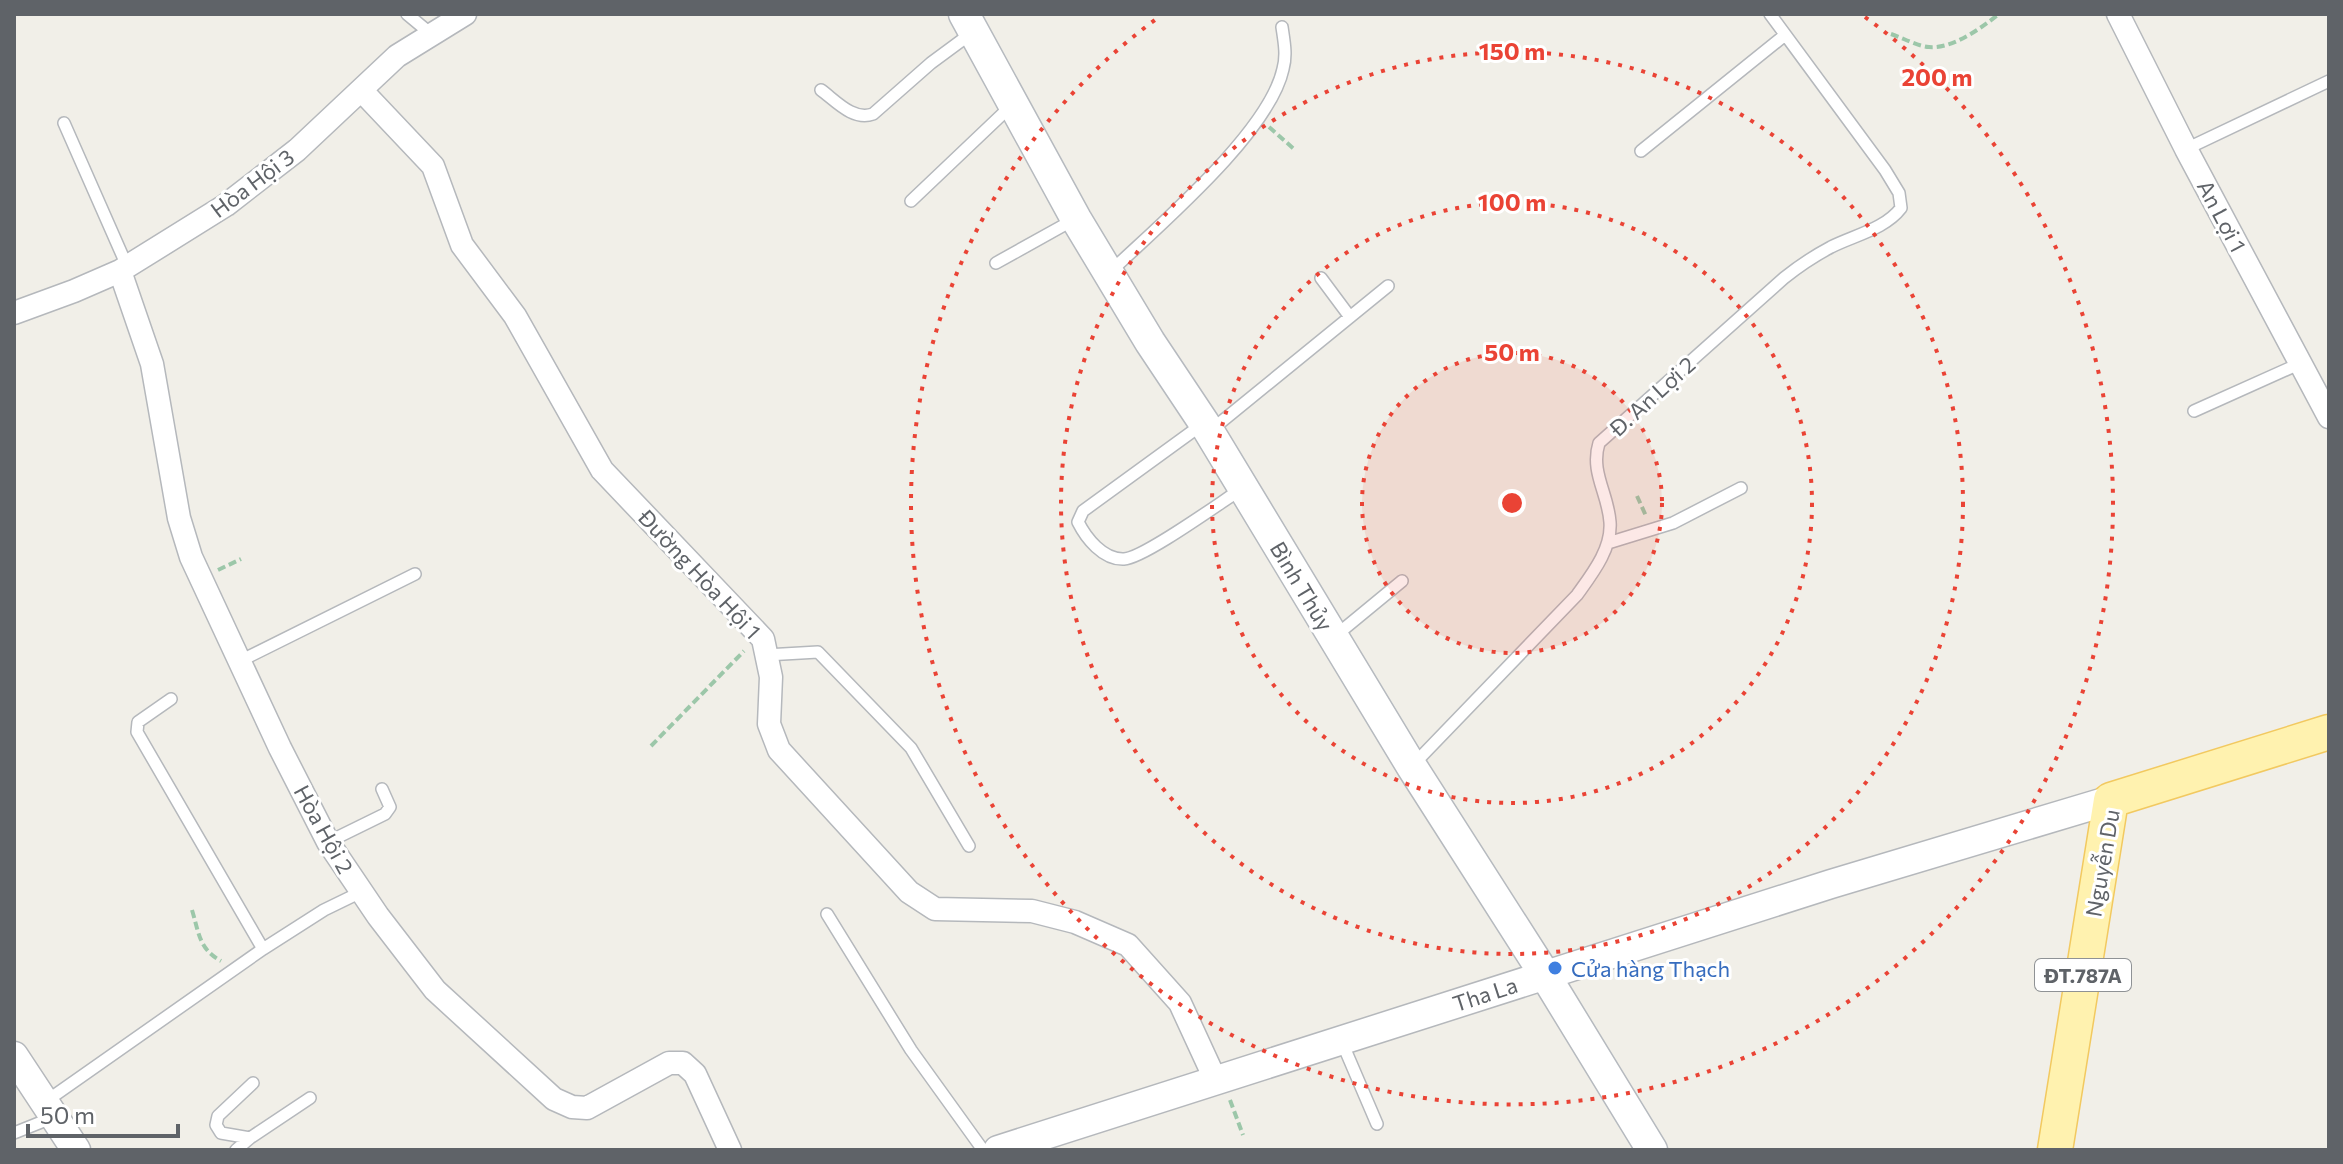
<svg xmlns="http://www.w3.org/2000/svg" width="2343" height="1164" font-family="Commissioner,sans-serif">
<rect width="100%" height="100%" fill="#f1efe8"/>
<g fill="none" stroke-linecap="round" stroke-linejoin="round">
<defs>
<path id="service" d="M407 14 431 34
M821 90C836 101 853 121 873 114L931 63 973 32
M64 123 127 266
M2186 149 2329 81
M1641 151 1785 35
M911 201 1012 105
M996 263 1075 219
M1109 273C1157 227 1269 133 1283 69 1287 55 1284 41 1282 27
M1321 278 1350 317
M2194 411 2301 363
M1204 423 1083 511 1078 522C1086 538 1103 560 1124 559 1144 558 1221 502 1243 488
M1210 431 1388 286
M1608 543 1673 523 1741 488
M1334 637 1402 581
M766 655 818 652 911 748 969 846
M240 661 415 574
M171 699 138 722 137 732 263 949
M1412 766 1577 595C1592 574 1612 549 1610 522 1608 493 1590 472 1599 443L1784 278C1799 266 1814 256 1831 247 1855 235 1885 229 1901 208L1899 193 1885 170 1770 14
M328 842 385 814 390 807 382 789
M827 914 911 1050 983 1150
M1341 1040 1377 1124
M45 1102 263 949 324 910 361 892
M14 1133 54 1117
M250 1138 310 1098
M236 1150 250 1138 221 1133 216 1125 218 1116 253 1083"/>
<path id="minor" d="M2118 14 2186 149 2329 417
M362 91 433 166 462 245 515 316 602 470 763 639 771 677 769 724 779 750 909 892 935 909 1032 911 1075 922 1128 945 1180 1003 1215 1079
M120 271 152 364 179 518 191 557 280 748 328 842 378 916 435 990 554 1099 572 1107 587 1108 669 1063H683L695 1074 730 1150
M14 313 74 291 120 271 226 205 297 150 397 56 465 14"/>
<path id="tertiary" d="M14 1056 76 1150
M998 1150 1831 884 2111 800"/>
<path id="secondary" d="M964 14 1076 219 1150 342 1204 423 1412 767 1545 975 1652 1150"/>
<path id="primary" d="M2055 1150 2111 800 2329 732"/>
</defs>
<!-- service casing -->
<use href="#service" stroke="#b5b8bc" stroke-width="14"/>
<!-- minor casing -->
<use href="#minor" stroke="#b5b8bc" stroke-width="25"/>
<!-- tertiary casing -->
<use href="#tertiary" stroke="#b5b8bc" stroke-width="31"/>
<!-- secondary casing -->
<use href="#secondary" stroke="#b6babf" stroke-width="33"/>
<!-- primary casing -->
<use href="#primary" stroke="#f2c960" stroke-width="37"/>
<!-- path -->
<path stroke="#9cc7a9" stroke-width="4" stroke-dasharray="8 4" stroke-linecap="butt" d="M1891 34C1903 38 1917 46 1929 47 1953 49 1981 28 1999 14
M1269 127 1294 149
M1637 496 1646 516
M218 570 241 559
M651 746 744 651
M192 910C199 933 199 949 221 961
M1230 1100 1243 1135"/>
<!-- service -->
<use href="#service" stroke="#fff" stroke-width="11"/>
<!-- minor -->
<use href="#minor" stroke="#fff" stroke-width="22"/>
<!-- tertiary -->
<use href="#tertiary" stroke="#fff" stroke-width="28"/>
<!-- secondary -->
<use href="#secondary" stroke="#fff" stroke-width="30"/>
<!-- primary -->
<use href="#primary" stroke="#fff2af" stroke-width="34"/>
</g>
<!-- distance rings -->
<circle cx="1512" cy="503" r="150" fill="#ea4335" fill-opacity=".12"/>
<g fill="none" stroke="#ea4335" stroke-width="4" stroke-dasharray="4 8">
<circle cx="1512" cy="503" r="150"/>
<circle cx="1512" cy="503" r="300"/>
<circle cx="1512" cy="503" r="451"/>
<path d="M1865 17A601 601 0 1 1 1159 17"/>
</g>
<!-- markers -->
<circle fill="#3f7fe0" stroke="#fff" stroke-width="3" cx="1555" cy="968" r="8"/>
<g text-anchor="middle" dominant-baseline="central" stroke-width="6" stroke-linejoin="round" paint-order="stroke">
<!-- shield labels -->
<rect fill="#fff" stroke="#8f9295" stroke-width="2" x="2035" y="959" width="96" height="32" rx="6"/>
<g font-size="20" font-weight="bold" fill="#5f6368">
<text x="2083" y="975">ĐT.787A</text>
</g>
<!-- street labels -->
<g font-size="22" fill="#5f6368" stroke="#fff">
<text transform="translate(252 183) rotate(-37)">Hòa Hội 3</text>
<text transform="translate(2222 216) rotate(62)">An Lợi 1</text>
<text transform="translate(1652 396) rotate(-42)">Đ. An Lợi 2</text>
<text transform="translate(700 574) rotate(47)">Đường Hòa Hội 1</text>
<text transform="translate(1302 586) rotate(59)">Bình Thủy</text>
<text transform="translate(324 829) rotate(61)">Hòa Hội 2</text>
<text transform="translate(2102 863) rotate(-80)">Nguyễn Du</text>
<text transform="translate(1485 994) rotate(-18)">Tha La</text>
</g>
<!-- shop labels -->
<g font-size="22" fill="#366cbe" stroke="#fff" text-anchor="start">
<text x="1571" y="968">Cửa hàng Thạch</text>
</g>
</g>
<circle cx="1512" cy="503" r="12" fill="#ea4335" stroke="#fff" stroke-width="4"/>
<g font-size="24" text-anchor="middle" font-weight="bold" fill="#ea4335" stroke="#fff" stroke-width="6" stroke-linejoin="round" paint-order="stroke">
<text x="1512" y="60">150 m</text>
<text x="1937" y="86">200 m</text>
<text x="1512" y="211">100 m</text>
<text x="1512" y="361">50 m</text>
</g>
<!-- border -->
<rect width="2343" height="1164" fill="none" stroke="#5f6368" stroke-width="32"/>
<!-- scale -->
<path d="M28 1124v12h150v-12" fill="none" stroke="#5f6368" stroke-width="4"/>
<text x="40" y="1124" font-size="24" fill="#5f6368" stroke="#ffffff" stroke-width="6" paint-order="stroke">50 m</text>
</svg>
